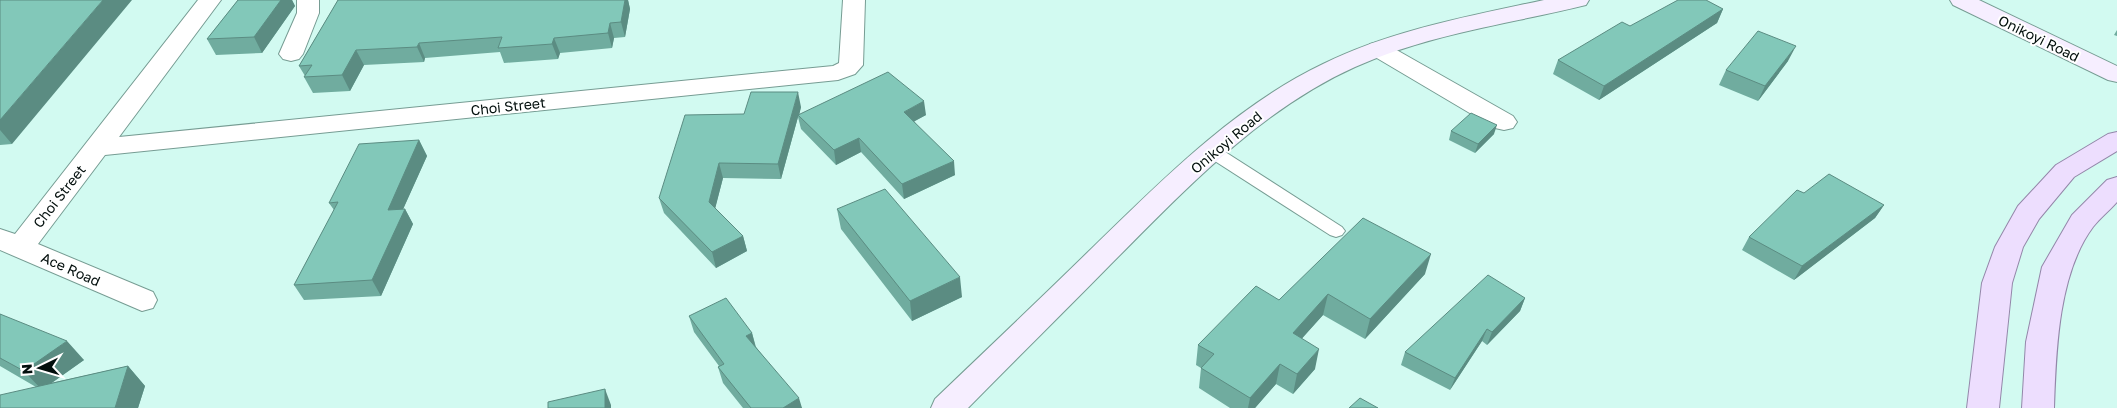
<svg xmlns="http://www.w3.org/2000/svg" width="2117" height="408" font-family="'Golos Text',sans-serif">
<rect width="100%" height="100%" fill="#d2faf1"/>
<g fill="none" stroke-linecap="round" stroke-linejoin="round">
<defs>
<path id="lane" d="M1213 147 1219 148 1342 227 1345 231 1342 235 1336 237 1330 235 1207 156 1205 152 1207 148Z"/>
<path id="street" d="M198 0H221L119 137 833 66 839 63 843 0H865L863 65 855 74 838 80 105 155 38 244 153 292 157 300 153 308 142 311 0 250V229L15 234Z
M297 0H319V13L303 54 299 59 291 61 283 59 279 54 297 13Z
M1378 42 1386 44 1513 116 1517 122 1513 128 1504 130 1495 128 1370 54 1366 49 1370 44Z"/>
<path id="secondary" d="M1544 0H1589L1586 5C1509 24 1428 34 1355 67 1259 110 1183 192 1110 265 1063 313 1015 360 968 408H931L935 399C986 350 1038 301 1088 252 1159 183 1233 107 1323 64 1392 30 1470 16 1544 0Z
M1950 0H1979L2117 66V82L2108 80 1953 5Z"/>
<path id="primary" d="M2117 132V151L2074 177 2039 219 2023 247 2012 283 1999 408H1967L1982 283 1995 247 2018 206 2056 165 2108 134Z
M2117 177V202C2109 211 2100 218 2093 227 2058 274 2056 352 2054 408H2022L2026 342 2042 267 2072 215 2107 180Z"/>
</defs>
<!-- lane casing -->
<use href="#lane" stroke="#769c93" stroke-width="2"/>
<!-- street casing -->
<use href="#street" stroke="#769c93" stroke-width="2"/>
<!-- secondary casing -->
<use href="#secondary" stroke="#769c93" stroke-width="2"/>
<!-- primary casing -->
<use href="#primary" stroke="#9387a9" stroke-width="2"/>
<!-- lane -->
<use href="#lane" fill="#fff" fill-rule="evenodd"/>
<!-- street -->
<use href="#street" fill="#fff" fill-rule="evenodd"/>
<!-- secondary -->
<use href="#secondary" fill="#f6eeff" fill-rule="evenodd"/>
<!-- primary -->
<use href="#primary" fill="#eddefe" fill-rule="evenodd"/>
</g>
<!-- wall -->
<path fill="#70ac9f" d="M0 0 12 144 0 145Z
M238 0H292L295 6 262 53 216 55 207 39Z
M338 0H628L630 9 625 37 614 38 612 48 560 53 558 59 504 63 500 52 425 58 424 62 364 65 350 91 313 93 304 77 305 76 299 66Z
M1723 9 1717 23 1599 100 1553 74 1558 60 1630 26Z
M2117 30V36L2114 35Z
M1788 61 1758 101 1719 85 1726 70Z
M801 107 799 114 926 115 914 121 955 175 904 199 861 152 836 165 801 129 798 117 781 179 723 178 715 208 743 236 747 251 716 268 664 213 659 198 744 114Z
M1451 131 1494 134 1475 153 1449 140Z
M419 140 427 156 403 209H405L413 224 381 296 304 300 294 285 334 210 329 203Z
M1804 193 1884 205 1875 218 1794 280 1742 250 1749 237Z
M837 209 962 297 912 321 841 229Z
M1425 274 1365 339 1323 315 1302 338 1315 369 1293 394 1276 384 1255 408H1230L1199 388 1201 368 1196 365 1198 345 1279 300Z
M1525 298 1520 311 1487 345 1482 341 1450 390 1401 365 1405 352Z
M0 314 84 360 51 383 128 366 145 386 138 408H0L36 387 0 366Z
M689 316 752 333 756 347 802 408H743L723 383 718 367 719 366 694 332Z"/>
<!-- shaded-wall -->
<path fill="#5b8c82" d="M103 0H132L12 144 0 130V120Z
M281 0H292L295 6 262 53 254 37Z
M625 0H628L630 9 625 37 621 22Z
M1723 9 1717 23 1599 100 1604 86Z
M610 23 614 38 612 48 608 33Z
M554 38 560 53 558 59 552 44Z
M419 43 425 58 424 62 417 47Z
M1796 46 1788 61 1758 101 1765 86Z
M356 50 364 65 350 91 342 75Z
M798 92 801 107 799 116 798 115V117L781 179 778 164Z
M924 101 926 115 906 126 904 112Z
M1497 125 1494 134 1475 153 1478 144Z
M859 138 861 152 836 165 834 150Z
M419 140 427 156 396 225 388 210Z
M954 161 955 175 904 199 902 184Z
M719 163 723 178 713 217 709 202Z
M1884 205 1875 218 1794 280 1802 266Z
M405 209 413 224 381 296 372 280Z
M743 236 747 251 716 268 712 252Z
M1431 254 1425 274 1365 339 1370 319Z
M960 277 962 297 912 321 910 301Z
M1328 294 1323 315 1289 353 1293 333Z
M1525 298 1520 311 1487 345 1492 332Z
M1487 329 1482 341 1450 390 1455 378Z
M752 333 756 349 746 336Z
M67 341 84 360 42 390 24 371Z
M1319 349 1315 369 1293 394 1297 374Z
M1280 364 1276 384 1255 408H1248L1250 398Z
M128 366 145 386 138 408H115Z
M605 389 611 405V408H605Z
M799 398 802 408H783Z"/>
<!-- building -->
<path fill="#82c8b9" stroke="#5b8c82" d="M0 0H103L0 120Z
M238 0H281L254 37 207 39Z
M338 0H625L621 22 610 23 608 33 554 38 552 44 498 48 502 37 419 43 417 47 356 50 342 75 304 77 312 65 299 66Z
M1678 0H1706L1723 9 1604 86 1558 60 1622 22 1630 26Z
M1758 31 1796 46 1765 86 1726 70Z
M888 72 924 101 904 112 954 161 902 184 859 138 834 150 798 115Z
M751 92H798L778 164 719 163 709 202 743 236 712 252 659 198 685 115 744 114Z
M1471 113 1497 125 1478 144 1451 131Z
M419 140 388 210 405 209 372 280 294 285 338 202 329 203 359 144Z
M1829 174 1884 205 1802 266 1749 237 1797 190 1804 193Z
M885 189 960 277 910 301 837 209Z
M1363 218 1431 254 1370 319 1328 294 1293 333 1319 349 1297 374 1280 364 1250 398 1201 368 1214 354 1198 345 1256 286 1279 300Z
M1488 275 1525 298 1492 332 1487 329 1455 378 1405 352Z
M726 298 752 333 746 336 799 398 783 408H751L718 367 724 364 689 316Z
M0 314 67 341 24 371 0 358Z
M128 366 115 408H0V395Z
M605 389V408H548V402Z
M1360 398 1378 408H1349Z"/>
<g text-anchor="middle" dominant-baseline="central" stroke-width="4" stroke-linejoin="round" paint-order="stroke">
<!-- street labels -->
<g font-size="14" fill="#020e0c" stroke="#fff">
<text transform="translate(2039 38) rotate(26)">Onikoyi Road</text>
<text transform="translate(508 106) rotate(-6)">Choi Street</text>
<text transform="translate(1226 142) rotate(-40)">Onikoyi Road</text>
<text transform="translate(59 196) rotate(-52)">Choi Street</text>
<text transform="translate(71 269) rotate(24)">Ace Road</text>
</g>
</g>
<!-- north arrow -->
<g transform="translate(40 368) rotate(265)" stroke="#ffffff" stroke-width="4" paint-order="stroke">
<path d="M0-4L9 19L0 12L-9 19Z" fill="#020e0c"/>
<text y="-8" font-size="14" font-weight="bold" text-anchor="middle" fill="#020e0c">N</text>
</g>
</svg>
